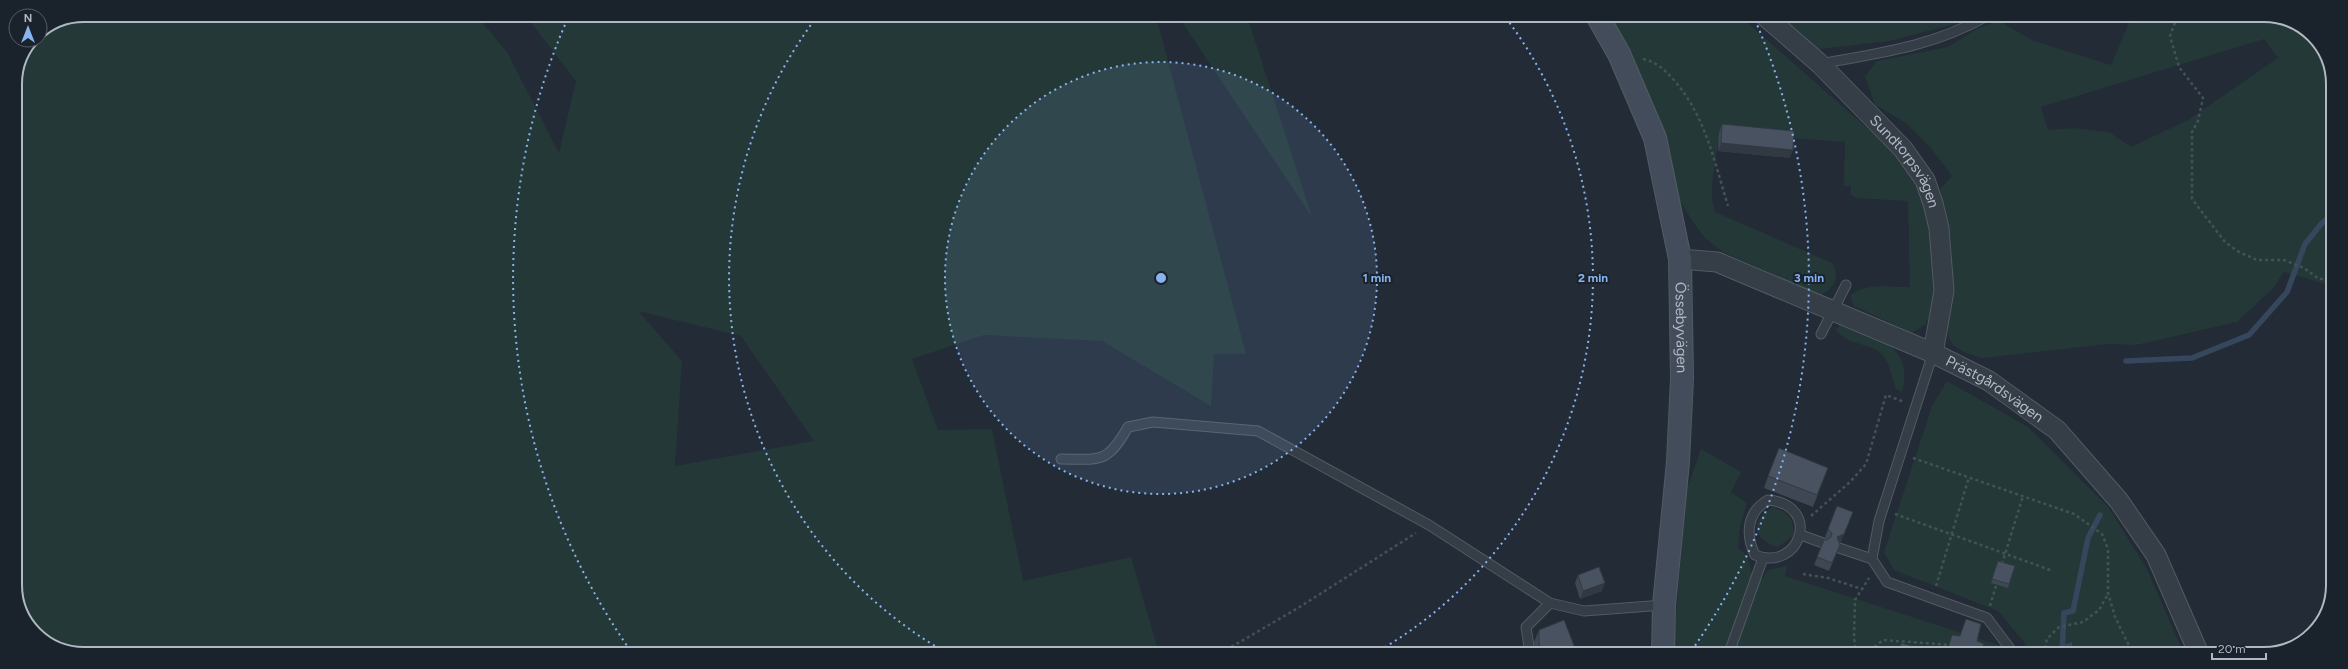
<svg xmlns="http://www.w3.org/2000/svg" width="2348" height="669" font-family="Figtree,sans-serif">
<rect width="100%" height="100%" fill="#222b36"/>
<!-- green -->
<path fill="#253838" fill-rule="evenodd" d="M85 15H476L507 52 559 153 576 81 525 15 1156 16 1246 354H1214L1211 406 1102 341 984 335 912 359 938 430 992 429 1023 581 1131 557 1159 653 67 652 32 630 15 589V84L20 58 32 40H40V32L58 20ZM638 311 741 336 814 441 675 466 682 361Z
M1178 16H1247L1312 217Z
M1611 17H1741L1876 136 1917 177 1932 238 1935 281 1934 299 1929 316 1925 325 1912 333 1854 306 1850 296C1863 282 1892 287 1910 287L1908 201 1856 198 1851 195V186H1844L1845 142 1720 133C1717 154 1707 193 1715 212L1832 263C1842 276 1832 292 1819 295L1723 252 1705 238 1698 229 1679 200 1653 112 1628 47Z
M1776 17H1972L1967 21 1889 41 1812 50Z
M2136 17H2281L2316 39 2333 80 2332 284H2325L2284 272 2273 288 2237 322 2136 345 2108 344 1982 358C1969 354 1955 351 1949 338 1945 330 1952 287 1952 274 1953 245 1949 217 1940 189L1952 176 1930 147 1906 123 1875 105 1865 76 1877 61 1948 47 1979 28 1999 21 2034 41 2111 65 2129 23ZM2264 39 2278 58 2188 120 2131 147 2109 132 2073 128 2048 130 2041 107Z
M1842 321C1874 336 1915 346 1902 392L1896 389C1892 378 1890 364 1882 354 1872 343 1847 346 1836 330Z
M1947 381 2028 427 2109 508 2147 569 2184 654H2028L2024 642 1998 611 1894 570 1884 552 1932 406Z
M1701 449 1741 472 1731 492 1747 503 1740 526 1738 548 1748 557 1752 574 1762 579 1768 570 1787 566 1785 576 2002 646 2006 654 1673 653 1686 492Z
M1773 507C1788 513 1795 518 1793 536L1778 547C1752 540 1749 520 1773 507Z"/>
<!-- water -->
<path fill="#36475d" d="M2072 642 2073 654H2050L2058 647Z"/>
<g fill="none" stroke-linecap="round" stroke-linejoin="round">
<!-- stream -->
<path stroke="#36475d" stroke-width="5.5" d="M2126 361 2192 358 2249 335 2287 292 2305 244 2322 223 2332 215
M2062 654 2064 613 2073 611 2088 538 2100 515"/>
<defs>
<path id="lane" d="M1820 64C1879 53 1931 47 1985 17
M1821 334 1846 285
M1933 353 1879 521 1872 559 1887 582 1987 618 2014 654
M1061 459C1101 459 1107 464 1128 427L1153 422 1258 431 1429 525 1550 603 1584 611 1664 605
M1768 500C1823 505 1800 573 1755 555 1745 534 1747 512 1768 500Z
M1801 535 1823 543
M1839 548 1872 559
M1530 653 1526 627 1550 603
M1729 653 1763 558"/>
<g id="street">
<path id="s1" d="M1766 17 1820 64 1903 149 1925 180 1933 203 1939 228 1944 291 1933 353"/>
<path id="s2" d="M1680 259 1717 262 1933 353 1989 381 2057 430 2119 501 2156 555 2199 654"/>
</g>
<g id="secondary">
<path id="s3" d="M1598 17 1619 54 1655 138 1680 259 1682 378 1678 462 1664 605 1663 653"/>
</g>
</defs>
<!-- lane casing -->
<use href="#lane" stroke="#525b64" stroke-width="11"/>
<!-- street casing -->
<use href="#street" stroke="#525b64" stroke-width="21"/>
<!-- secondary casing -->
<use href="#secondary" stroke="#525b64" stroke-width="24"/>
<!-- path -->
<path stroke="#415355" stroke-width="2.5" stroke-dasharray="3 3" stroke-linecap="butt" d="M2177 17 2170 36 2179 67 2203 98 2198 121 2192 132V199L2225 242 2239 252 2257 260H2284L2304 268 2319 279H2332
M1643 59C1656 62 1664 69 1673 79 1705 115 1714 160 1728 206
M1913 458 2074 514 2102 534 2108 549V593L2115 617 2133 654
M1895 514 2053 571
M1811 516 1850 482 1866 464 1886 395 1904 402
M2002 564 2023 496
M1803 574 1828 578 1862 589
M1936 586 1969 477
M1990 606 1997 582
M1221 653 1298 608 1416 533
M1856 654 1854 637 1855 600 1869 578
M1858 654 1872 649 1883 640 1951 645
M2043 654 2047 639 2059 627 2083 622 2099 610 2108 594"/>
<!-- lane -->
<use href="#lane" stroke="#353d47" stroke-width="9"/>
<!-- street -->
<use href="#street" stroke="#353d47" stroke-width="19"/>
<!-- secondary -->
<use href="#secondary" stroke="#434c5a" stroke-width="22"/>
</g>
<!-- wall -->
<path fill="#3e4753" d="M1722 124 1790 158 1718 151 1719 133Z
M1828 468 1813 507 1764 488 1768 476Z
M1837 506 1841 542 1839 543 1840 545 1829 571 1814 565 1824 540H1828L1825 537Z
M1996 565 2015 566 2008 588 1991 583Z
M1578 575 1602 591 1580 599 1575 583Z
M1539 630 1577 653H1535L1534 642Z"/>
<!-- shaded-wall -->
<path fill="#323943" d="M1721 143 1793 150 1790 158 1718 151Z
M1850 520 1841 542 1833 546 1837 537Z
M1605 583 1602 591 1580 599 1583 591Z"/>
<!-- building -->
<path fill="#485260" stroke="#323943" d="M1722 124 1794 131 1793 150 1721 143Z
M1779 448 1828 468 1817 495 1768 476Z
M1837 506 1853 512 1844 534 1837 537 1840 545 1832 563 1817 557 1824 540H1827L1831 537 1832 533 1828 529Z
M1998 561 2015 566 2009 584 1992 579Z
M1599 567 1605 583 1583 591 1578 575Z
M1966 619 1981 624 1977 641 1984 644 1980 654H1946L1952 635 1960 636Z
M1564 620 1577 653H1553L1552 651 1547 653H1543L1539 644V630Z
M1901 643 1942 654H1880L1882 646 1898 653Z"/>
<!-- distance rings -->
<circle cx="1161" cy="278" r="216" fill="#87b4f0" fill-opacity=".12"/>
<g fill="none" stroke="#87b4f0" stroke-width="2" stroke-dasharray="2 4">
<circle cx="1161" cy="278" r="216"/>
<path d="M945 652A432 432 0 0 1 816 18M1506 18A432 432 0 0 1 1377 652"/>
<path d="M630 650A648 648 0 0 1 567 20M1755 20A648 648 0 0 1 1692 650"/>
</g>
<g text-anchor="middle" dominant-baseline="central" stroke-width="4" stroke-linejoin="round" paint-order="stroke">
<!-- street labels -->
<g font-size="15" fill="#afb8c3" stroke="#1a222b">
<text stroke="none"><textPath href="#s1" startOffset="202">Sundtorpsvägen</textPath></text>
<text stroke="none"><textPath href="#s3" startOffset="326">Össebyvägen</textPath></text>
<text stroke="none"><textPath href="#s2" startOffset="343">Prästgårdsvägen</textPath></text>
</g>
</g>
<!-- crop -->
<path d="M0 0H2348V669H0ZM84 22H2264A62 62 0 0 1 2326 84V585A62 62 0 0 1 2264 647H84A62 62 0 0 1 22 585V84A62 62 0 0 1 84 22Z" fill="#1a222b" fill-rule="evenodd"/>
<path fill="none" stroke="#afb8c3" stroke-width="2" d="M84 22H2264A62 62 0 0 1 2326 84V585A62 62 0 0 1 2264 647H84A62 62 0 0 1 22 585V84A62 62 0 0 1 84 22Z"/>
<circle cx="1161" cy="278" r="6" fill="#87b4f0" stroke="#1a222b" stroke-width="2"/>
<g font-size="12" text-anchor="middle" font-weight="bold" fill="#87b4f0" stroke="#1a222b" stroke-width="4" stroke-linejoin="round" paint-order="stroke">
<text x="1377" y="282">1 min</text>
<text x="1593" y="282">2 min</text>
<text x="1809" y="282">3 min</text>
</g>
<!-- north arrow -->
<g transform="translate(28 28)"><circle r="19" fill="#1a222b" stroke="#565e68"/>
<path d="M0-3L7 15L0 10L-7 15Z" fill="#87b4f0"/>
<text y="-6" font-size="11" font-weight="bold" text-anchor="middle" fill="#afb8c3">N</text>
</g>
<!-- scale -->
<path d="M2212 653v6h54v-6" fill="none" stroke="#afb8c3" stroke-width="2"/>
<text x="2218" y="653" font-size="12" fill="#afb8c3" stroke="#1a222b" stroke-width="3" paint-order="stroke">20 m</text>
</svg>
